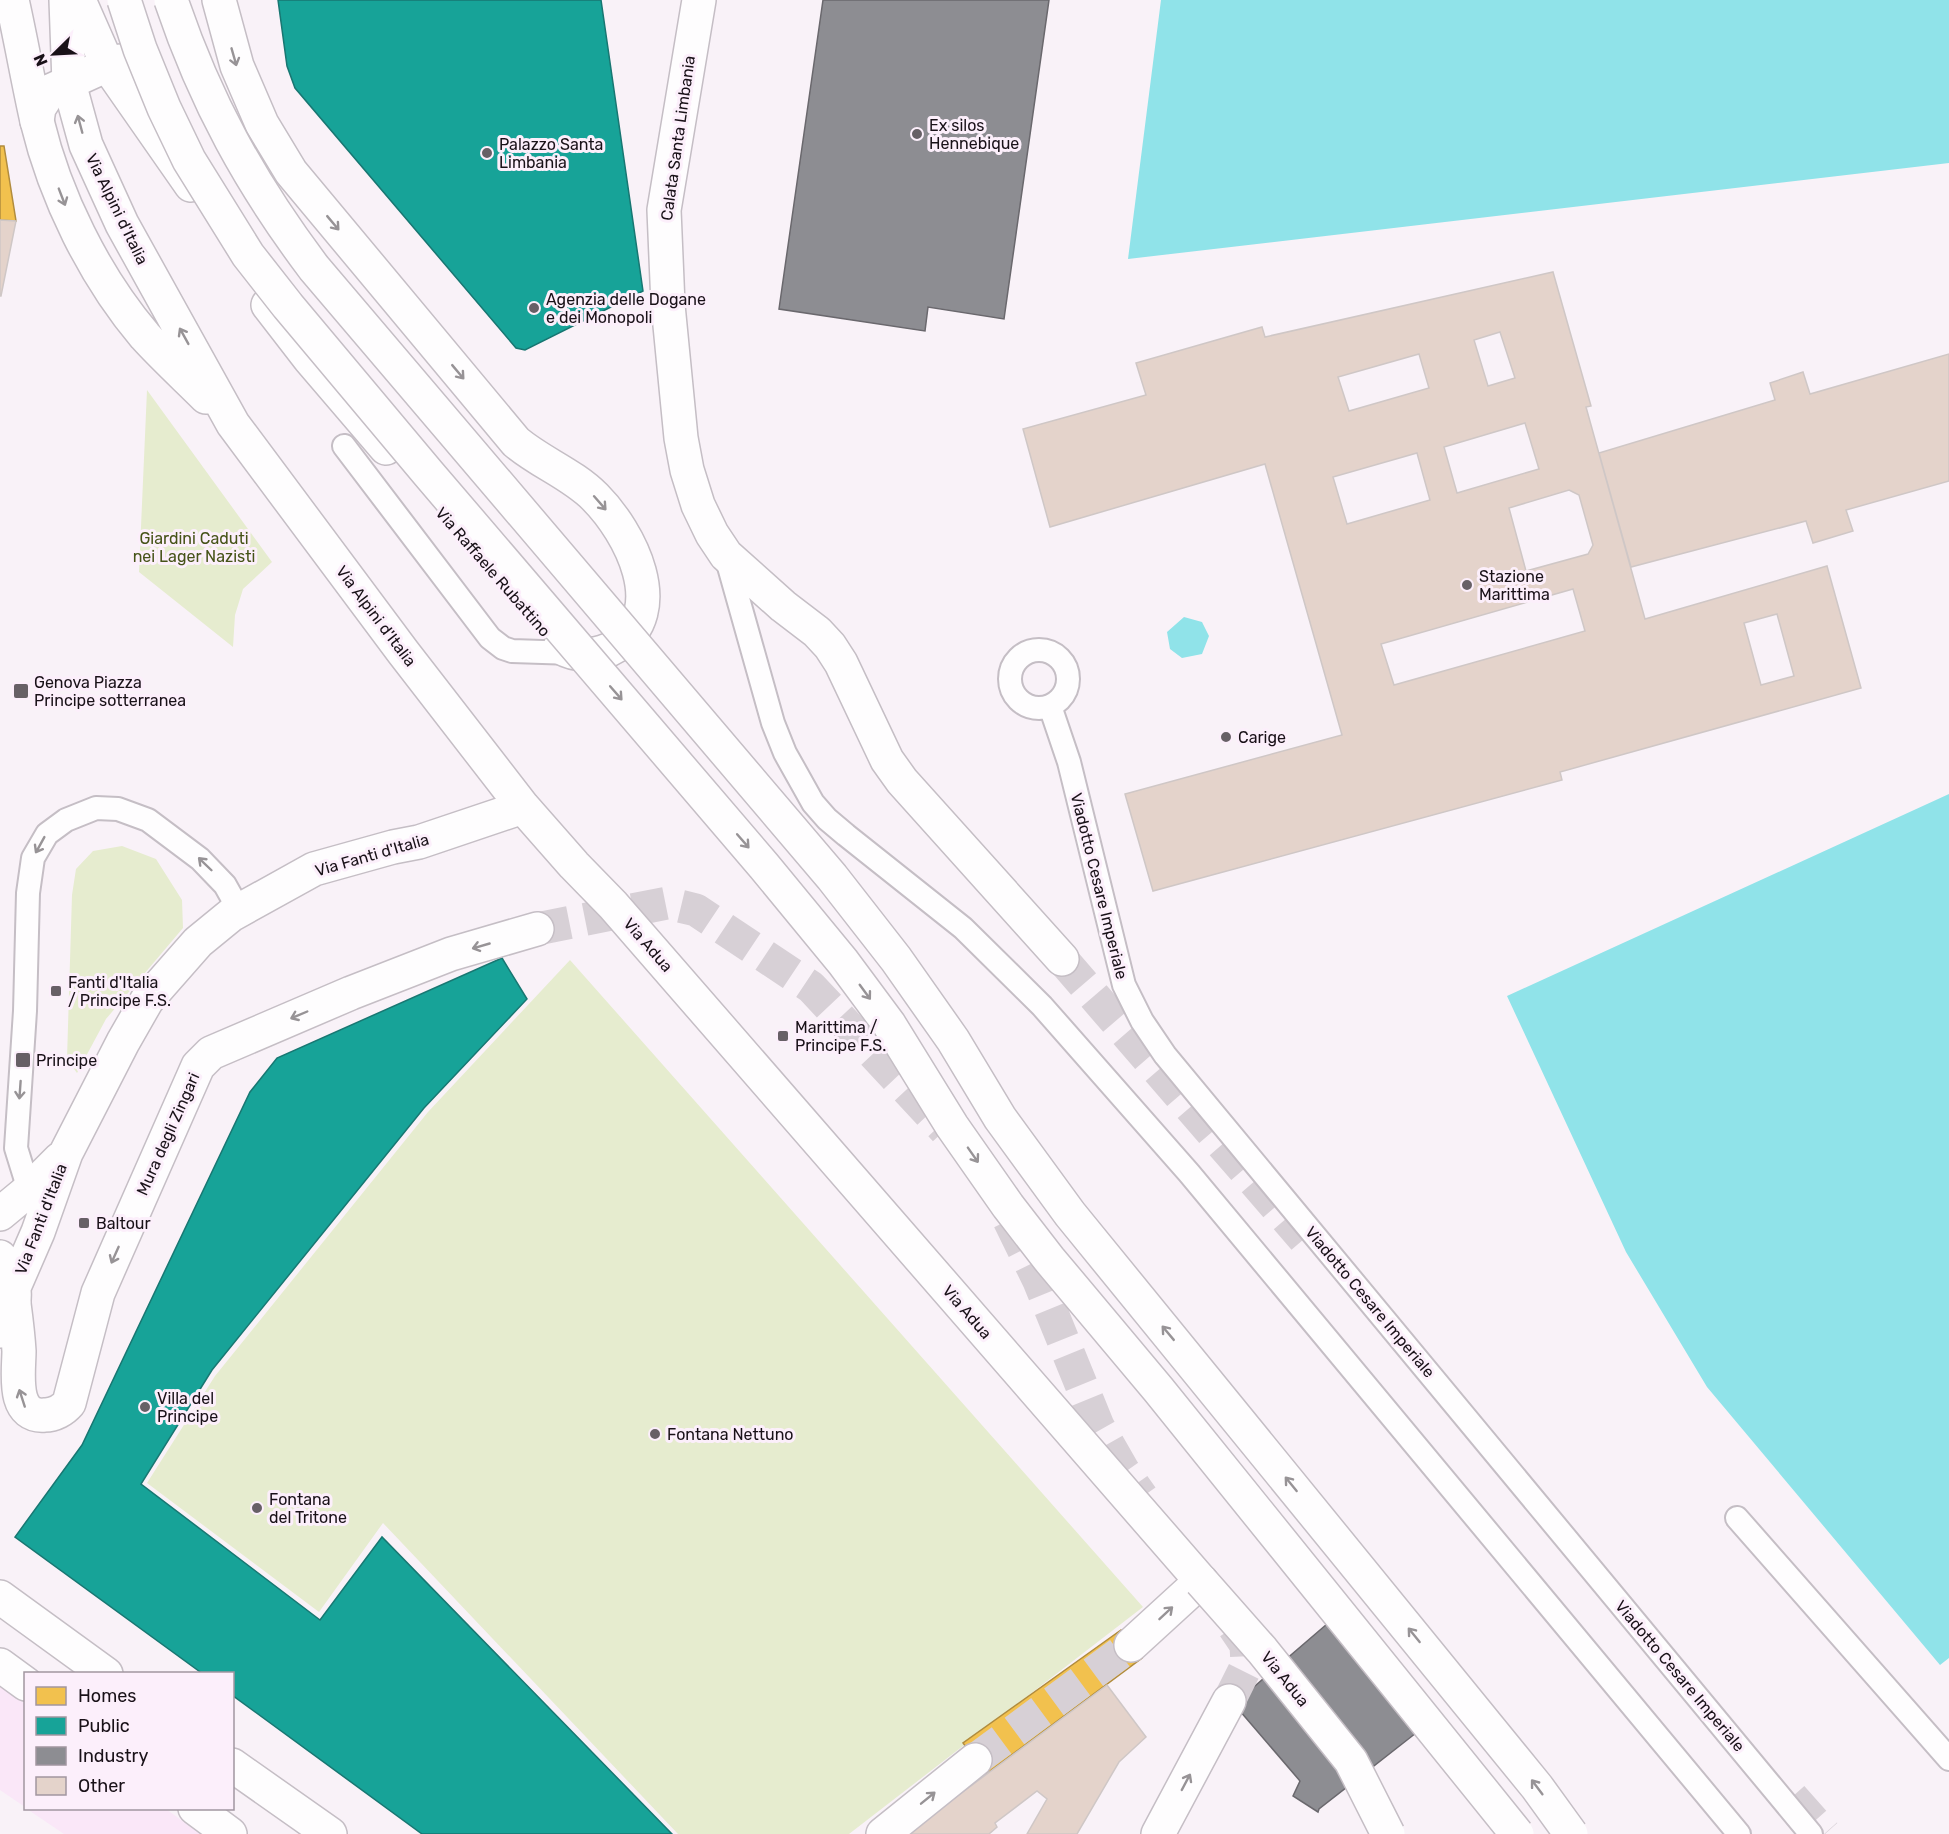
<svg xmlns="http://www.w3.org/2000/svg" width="1949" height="1834" font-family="Rubik,sans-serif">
<rect width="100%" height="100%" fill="#f9f2f8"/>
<!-- built -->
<path fill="#fae7f8" d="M0 1685 25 1704V1807L0 1790Z
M27 1809H166L200 1834H64Z"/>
<!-- green -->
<path fill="#e6eccf" d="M147 390 272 562 243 589 235 615 233 647 139 572Z
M122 846 156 859 182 900 183 928 106 1019 77 1073 67 1059 72 895 76 869 93 851Z
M570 960 1143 1607 849 1834H678L383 1523 319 1612 147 1483 215 1376 428 1112Z"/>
<!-- water -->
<path fill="#90e3e9" d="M1161 0H1949V163L1128 259Z
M1184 617 1202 622 1209 636 1202 654 1182 658 1170 649 1167 632Z
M1949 794V1658L1940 1665 1707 1387 1626 1252 1507 996Z"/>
<!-- homes -->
<path fill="#f2c14e" stroke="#b18c3e" stroke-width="1.5" d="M0 146H4L16 221 0 220Z
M1121 1630 1142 1658 986 1774 963 1743Z"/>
<!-- public -->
<path fill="#17a398" stroke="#187772" stroke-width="1.5" d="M278 0H601L643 291 525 350 516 348 295 88 287 66Z
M502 958 527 999 424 1108 212 1370 141 1484 320 1620 382 1537 672 1834H422L232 1695V1674H203L15 1537 82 1445 250 1092 277 1058Z"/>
<!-- industry -->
<path fill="#8d8d92" stroke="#6a686d" stroke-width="1.5" d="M823 0H1049L1004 319 928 307 925 331 779 309Z
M1327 1624 1416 1733 1319 1809 1318 1812 1293 1796 1300 1781 1234 1704Z"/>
<!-- building -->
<path fill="#e4d3cb" stroke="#cfc7c6" stroke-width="1.5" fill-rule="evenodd" d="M0 220 16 221 1 296H0Z
M1553 272 1591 406 1586 407 1645 619 1827 566 1861 688 1560 772 1562 780 1153 891 1125 794 1342 735 1265 464 1050 527 1023 429 1146 395 1136 363 1262 327 1265 337ZM1500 332 1515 378 1488 386 1474 340ZM1419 354 1429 388 1349 411 1338 377ZM1525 423 1539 469 1457 493 1444 447ZM1417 453 1430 500 1347 524 1333 477ZM1569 490 1579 495 1593 545 1588 554 1526 571 1509 508ZM1573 589 1585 631 1394 685 1381 644ZM1777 614 1794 676 1761 685 1744 623Z
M1949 354V481L1846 510 1853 531 1813 543 1806 521 1631 567 1599 453 1775 400 1770 383 1803 372 1810 394Z
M1107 1685 1146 1737 1119 1762 1077 1834H1027L1047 1799 1037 1791 995 1823 997 1827 989 1834H906Z"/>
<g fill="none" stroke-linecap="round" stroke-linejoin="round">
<!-- street-tunnel -->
<path stroke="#d7d0d6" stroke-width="33" stroke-dasharray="33 16" stroke-linecap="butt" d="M537 929 667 903 696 910 811 987 945 1130
M1062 959 1304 1239
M1009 1220 1039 1281 1098 1426 1123 1470 1142 1497
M1229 1701 1247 1665 1246 1645 1229 1620
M975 1760 1131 1645
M1792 1797 1825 1834"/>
<defs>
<path id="lane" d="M344 446 490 638 503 648 512 651 573 653
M726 556 773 723 785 753 813 803 827 819 846 835 963 928 1042 1006 1189 1173 1739 1834
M1010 679a29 29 0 1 1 58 0a29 29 0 1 1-58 0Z
M1050 706 1069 762 1124 985 1142 1021 1165 1055 1811 1834
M29 1190 16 1148 25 1011 28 893 33 858 47 834 66 820 96 808 118 809 148 820 200 859 225 885 239 910
M1737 1518 1949 1759"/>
<path id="street" d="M79 0 108 66 191 185
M219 0 237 66 262 124 291 172 516 442C541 463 572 474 595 497 630 532 671 611 616 646 599 657 577 657 560 647
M699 0 664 210 668 305 681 438 687 470 698 505 712 534 726 555 783 606 817 632 830 646 841 663 887 760 902 781 1062 959
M37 121 39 108 50 91 114 62C141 56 143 71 152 92
M268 305 309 358 386 448
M14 1304C16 1319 18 1335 19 1351 19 1371 11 1418 45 1415 54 1415 63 1410 69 1403L98 1293 198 1066 211 1053 351 993 451 954 537 929
M1131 1645 1201 1581
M0 1665 26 1684
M195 1808 230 1834
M883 1834 975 1760
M1158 1834 1229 1701"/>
<path id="secondary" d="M12 0C21 40 28 81 37 121 55 196 94 276 145 336 164 357 186 377 206 397
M66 0 69 83 86 145 122 224 233 424 403 652 523 807 574 865 613 905 1201 1581
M0 1214 29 1190 60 1159
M0 1257C18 1280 20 1308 0 1331
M15 1285 38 1232 66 1153 123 1042 147 1000 198 942 231 915 314 869 393 847 419 842 523 807
M0 1597 106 1674
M232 1765 330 1834"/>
</defs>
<!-- lane casing -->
<use href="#lane" stroke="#c5bec5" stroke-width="26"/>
<!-- street casing -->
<use href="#street" stroke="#c5bec5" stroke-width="36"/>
<!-- secondary casing -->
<use href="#secondary" stroke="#c5bec5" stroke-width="36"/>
<!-- lane -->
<use href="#lane" stroke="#fefdfe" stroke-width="22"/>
<!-- street -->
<use href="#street" stroke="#fefdfe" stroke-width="33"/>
<!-- secondary -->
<use href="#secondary" stroke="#fefdfe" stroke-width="33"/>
<defs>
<path id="secondary-bridge" d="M1201 1581 1262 1650 1351 1761 1388 1834"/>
<path id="highway-bridge" d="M124 0 140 49 164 108 189 160 248 255 288 306 428 473 764 866 843 962 889 1024 952 1126 1008 1206 1049 1259 1158 1389 1517 1834
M171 0C205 101 250 183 314 268L832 877 896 959 953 1040 1000 1118 1070 1214 1537 1787 1571 1834"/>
</defs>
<!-- secondary-bridge casing -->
<use href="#secondary-bridge" stroke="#c5bec5" stroke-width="36" stroke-linecap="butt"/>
<!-- highway-bridge casing -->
<use href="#highway-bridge" stroke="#c5bec5" stroke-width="36" stroke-linecap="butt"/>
<!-- secondary-bridge -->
<use href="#secondary-bridge" stroke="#fefdfe" stroke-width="33"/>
<!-- highway-bridge -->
<use href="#highway-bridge" stroke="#fefdfe" stroke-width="33"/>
</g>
<!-- one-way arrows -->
<defs><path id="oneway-shaft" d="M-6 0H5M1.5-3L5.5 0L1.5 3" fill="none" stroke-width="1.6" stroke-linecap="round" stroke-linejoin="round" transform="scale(1.5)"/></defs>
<g stroke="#979396">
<use href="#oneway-shaft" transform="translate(234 57) rotate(74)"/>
<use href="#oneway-shaft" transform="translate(80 124) rotate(-105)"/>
<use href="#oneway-shaft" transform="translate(62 197) rotate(69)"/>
<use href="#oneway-shaft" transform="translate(333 223) rotate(50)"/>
<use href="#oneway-shaft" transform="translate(184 336) rotate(-119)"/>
<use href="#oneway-shaft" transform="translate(458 372) rotate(50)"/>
<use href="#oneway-shaft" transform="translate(600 503) rotate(49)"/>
<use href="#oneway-shaft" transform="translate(616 693) rotate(49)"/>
<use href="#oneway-shaft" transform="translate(743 841) rotate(49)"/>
<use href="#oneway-shaft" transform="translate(40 845) rotate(119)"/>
<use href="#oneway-shaft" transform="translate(205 864) rotate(-136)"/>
<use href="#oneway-shaft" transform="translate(481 946) rotate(164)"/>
<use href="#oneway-shaft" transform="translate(865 992) rotate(54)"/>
<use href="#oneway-shaft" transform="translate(299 1015) rotate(157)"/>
<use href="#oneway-shaft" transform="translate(20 1090) rotate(94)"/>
<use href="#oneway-shaft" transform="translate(973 1155) rotate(55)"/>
<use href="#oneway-shaft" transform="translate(115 1255) rotate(114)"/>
<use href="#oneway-shaft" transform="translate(1168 1333) rotate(-130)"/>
<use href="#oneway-shaft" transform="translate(22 1398) rotate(-108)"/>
<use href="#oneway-shaft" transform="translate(1291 1484) rotate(-129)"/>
<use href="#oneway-shaft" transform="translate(1166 1613) rotate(-43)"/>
<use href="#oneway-shaft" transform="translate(1414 1635) rotate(-129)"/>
<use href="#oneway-shaft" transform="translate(1186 1782) rotate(-62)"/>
<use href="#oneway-shaft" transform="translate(1537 1787) rotate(-127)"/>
<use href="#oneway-shaft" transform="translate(928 1798) rotate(-39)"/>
</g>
<!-- markers -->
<g fill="#676066" stroke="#fceffb" stroke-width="2">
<circle cx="917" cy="134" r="6"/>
<circle cx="487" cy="153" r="6"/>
<circle cx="534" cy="308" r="6"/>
<circle cx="1467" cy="585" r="6"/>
<rect x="13" y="683" width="16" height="16" rx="3"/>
<circle cx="1226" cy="737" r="6"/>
<rect x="50" y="985" width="12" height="12" rx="3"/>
<rect x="777" y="1030" width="12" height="12" rx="3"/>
<rect x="15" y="1052" width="16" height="16" rx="3"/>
<rect x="78" y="1217" width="12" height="12" rx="3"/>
<circle cx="145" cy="1407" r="6"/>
<circle cx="655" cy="1434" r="6"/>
<circle cx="257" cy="1508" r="6"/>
</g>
<g text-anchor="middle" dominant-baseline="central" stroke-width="6" stroke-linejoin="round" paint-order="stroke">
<!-- poi labels -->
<g font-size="16" fill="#191118" stroke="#fceffb" text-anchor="start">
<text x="929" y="125">Ex silos<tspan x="929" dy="18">Hennebique</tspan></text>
<text x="499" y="144">Palazzo Santa<tspan x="499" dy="18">Limbania</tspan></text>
<text x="546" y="299">Agenzia delle Dogane<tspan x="546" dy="18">e dei Monopoli</tspan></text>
<text x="1479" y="576">Stazione<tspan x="1479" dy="18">Marittima</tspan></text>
<text x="34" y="682">Genova Piazza<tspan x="34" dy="18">Principe sotterranea</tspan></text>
<text x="1238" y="737">Carige</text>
<text x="68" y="982">Fanti d'Italia<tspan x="68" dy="18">/ Principe F.S.</tspan></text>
<text x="795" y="1027">Marittima /<tspan x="795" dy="18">Principe F.S.</tspan></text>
<text x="36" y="1060">Principe</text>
<text x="96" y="1223">Baltour</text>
<text x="157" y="1398">Villa del<tspan x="157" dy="18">Principe</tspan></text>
<text x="667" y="1434">Fontana Nettuno</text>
<text x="269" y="1499">Fontana<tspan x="269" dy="18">del Tritone</tspan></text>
</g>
<!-- street labels -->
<g font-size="16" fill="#191118" stroke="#fceffb">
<text transform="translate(678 138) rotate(-82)">Calata Santa Limbania</text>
<text transform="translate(117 209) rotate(64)">Via Alpini d'Italia</text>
<text transform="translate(493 572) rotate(49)">Via Raffaele Rubattino</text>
<text transform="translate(376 616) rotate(53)">Via Alpini d'Italia</text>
<text transform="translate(372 855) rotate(-16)">Via Fanti d'Italia</text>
<text transform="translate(1099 886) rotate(76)">Viadotto Cesare Imperiale</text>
<text transform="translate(648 945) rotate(49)">Via Adua</text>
<text transform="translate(168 1134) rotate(-66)">Mura degli Zingari</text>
<text transform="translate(41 1219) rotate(-69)">Via Fanti d'Italia</text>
<text transform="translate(1370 1302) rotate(50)">Viadotto Cesare Imperiale</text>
<text transform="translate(967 1312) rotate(49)">Via Adua</text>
<text transform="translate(1680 1676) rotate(50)">Viadotto Cesare Imperiale</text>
<text transform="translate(1285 1679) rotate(51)">Via Adua</text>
</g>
<!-- park labels -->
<g font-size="16" fill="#465318" stroke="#fceffb">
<text x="194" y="538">Giardini Caduti<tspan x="194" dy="18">nei Lager Nazisti</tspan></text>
</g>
</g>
<!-- legend -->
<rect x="24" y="1672" width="210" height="138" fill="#fceffb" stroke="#a196a0" stroke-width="1.5"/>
<rect x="36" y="1687" width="30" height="18" fill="#f2c14e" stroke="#a196a0" stroke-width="1.5"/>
<text x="78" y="1702" font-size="18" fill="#191118">Homes</text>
<rect x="36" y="1717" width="30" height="18" fill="#17a398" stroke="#a196a0" stroke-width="1.5"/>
<text x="78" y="1732" font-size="18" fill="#191118">Public</text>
<rect x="36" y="1747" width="30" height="18" fill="#8d8d92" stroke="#a196a0" stroke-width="1.5"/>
<text x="78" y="1762" font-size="18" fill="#191118">Industry</text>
<rect x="36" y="1777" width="30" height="18" fill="#e4d3cb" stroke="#a196a0" stroke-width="1.5"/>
<text x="78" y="1792" font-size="18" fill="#191118">Other</text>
<!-- north arrow -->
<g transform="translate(54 54) rotate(246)" stroke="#fceffb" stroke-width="4.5" paint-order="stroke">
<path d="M0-4.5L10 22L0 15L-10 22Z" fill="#191118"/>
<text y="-9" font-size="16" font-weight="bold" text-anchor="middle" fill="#191118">N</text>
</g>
</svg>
